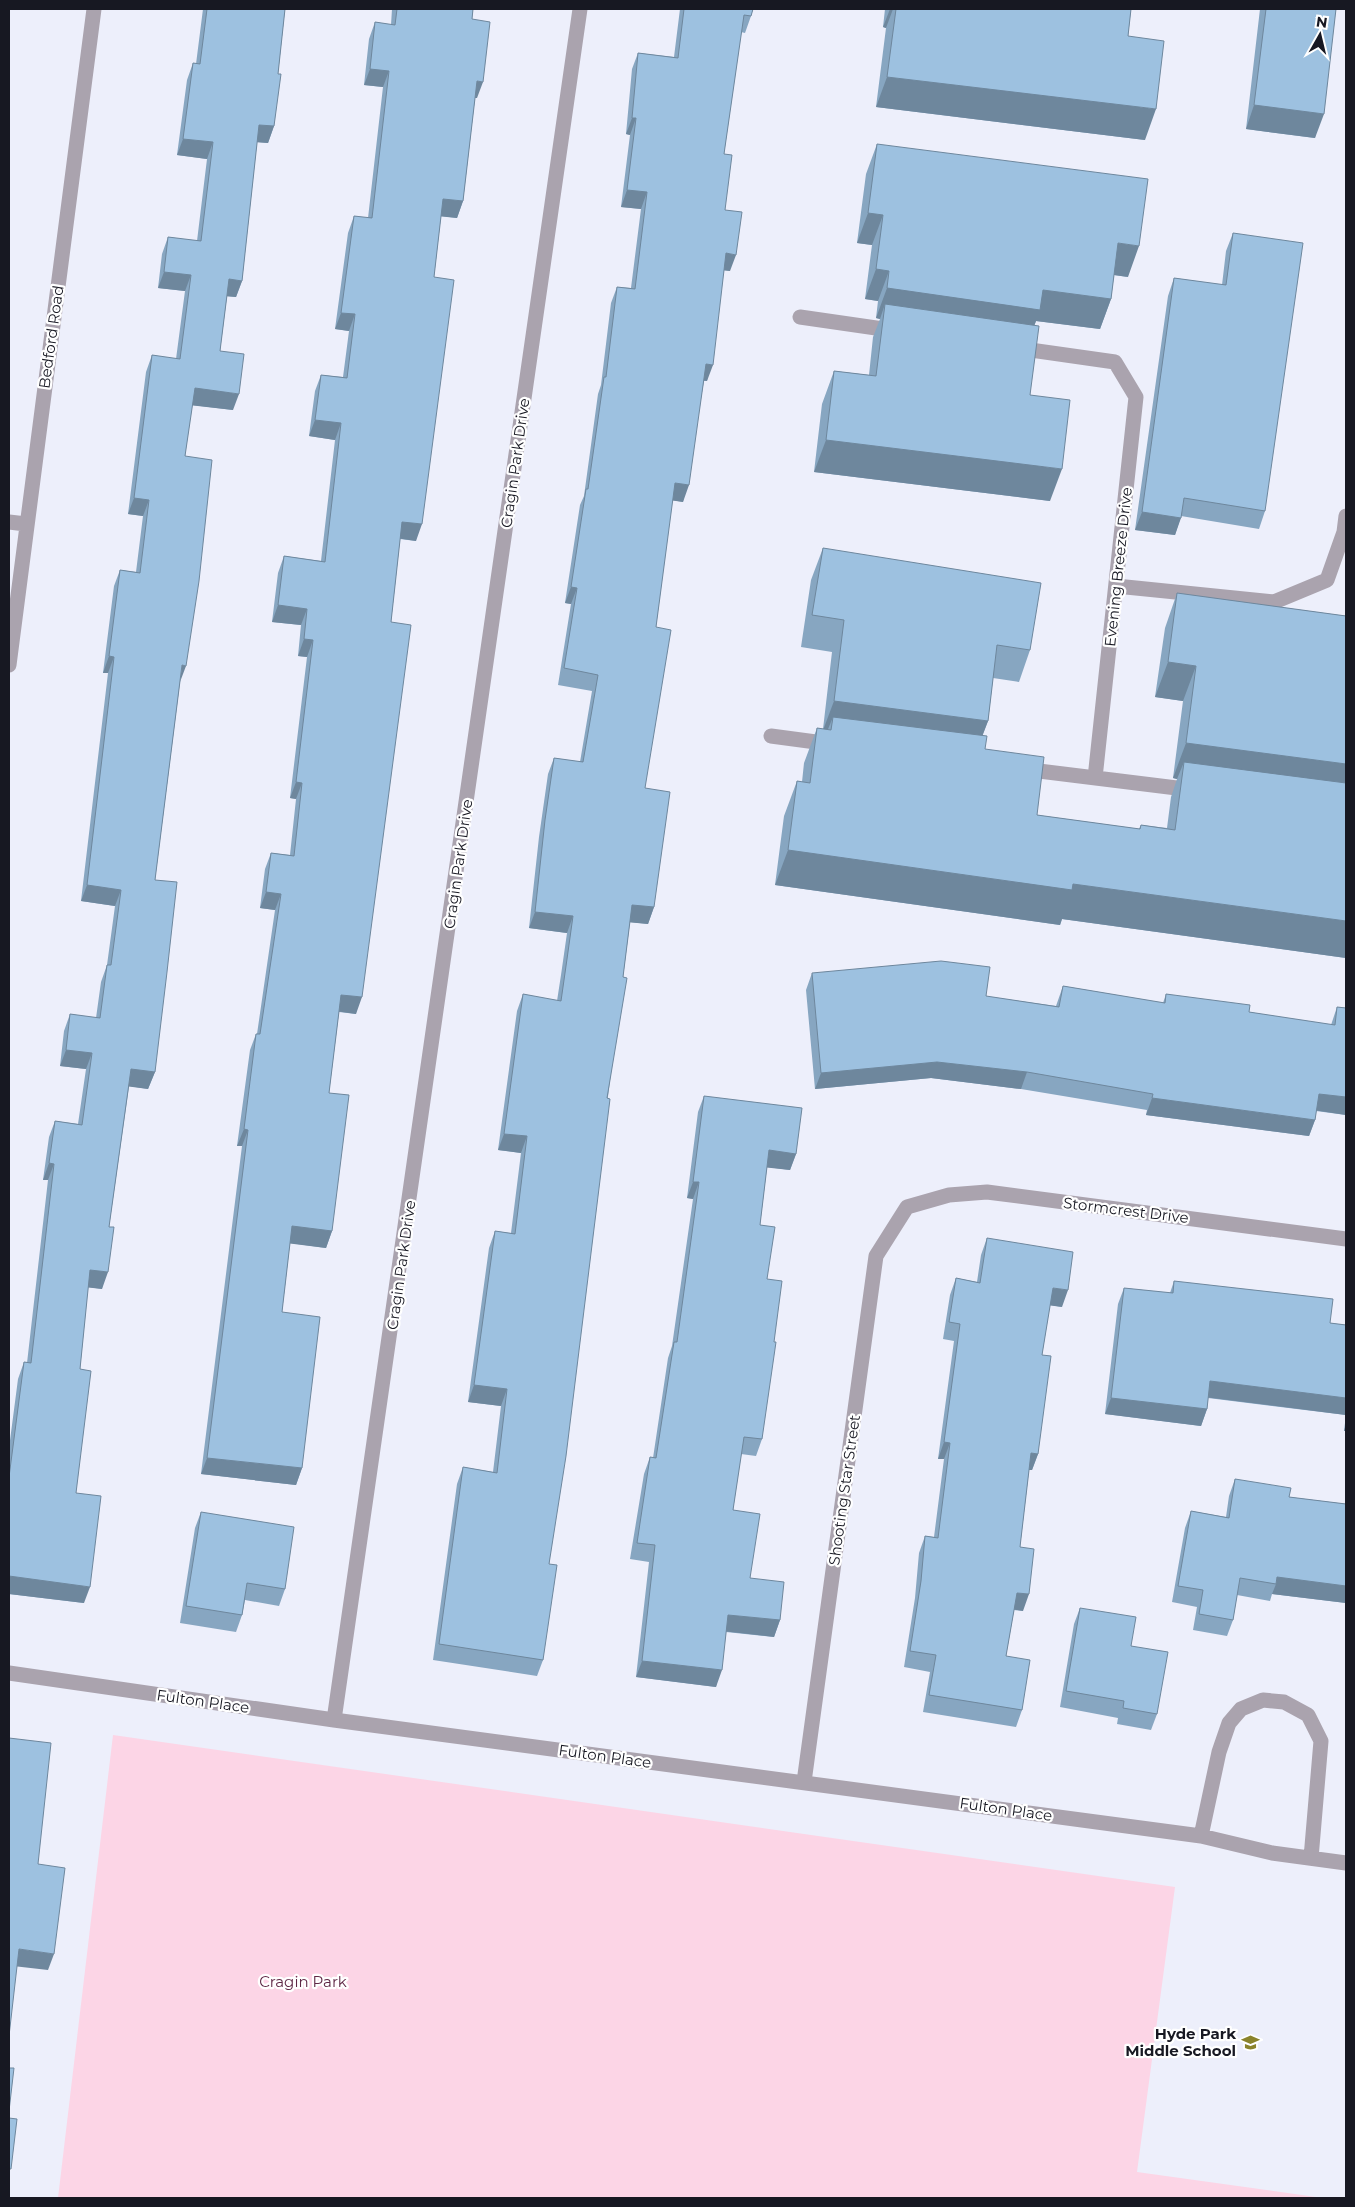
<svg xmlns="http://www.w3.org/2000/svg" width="1355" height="2207" font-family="Montserrat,sans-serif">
<rect width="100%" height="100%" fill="#edeffb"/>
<!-- green -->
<path fill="#fcd5e6" d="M113 1735 1175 1887 1137 2172 1323 2198H58Z"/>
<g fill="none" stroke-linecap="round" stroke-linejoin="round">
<!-- minor -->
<path stroke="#aaa3ae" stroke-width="15" d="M800 317 897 331
M1016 348 1115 362 1136 397 1095 778
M9 522 26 524
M1116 586 1274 602 1327 580 1344 532 1346 516
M9 665 94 9
M771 736 831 744
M1023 769 1193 790
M9 1673 334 1720 1201 1836 1272 1853 1346 1863
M334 1720 580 9
M804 1782 876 1256 907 1207 949 1195 987 1192 1346 1239
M1201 1836 1219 1752 1229 1723 1241 1709 1263 1700 1284 1702 1308 1715 1321 1741 1311 1858"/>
</g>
<!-- wall -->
<path fill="#87a6c1" d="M203 9H285L278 74 274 126 268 143 257 142 242 281 236 297 227 296 220 351 233 410 192 405 185 456 180 682 155 880V1072L148 1089 129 1086 109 1227 102 1289 88 1287 80 1369 76 1493 84 1603 9 1594V1448L18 1379 24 1362 27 1363 48 1180H43L49 1137 55 1121 78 1124 86 1069 60 1066 64 1031 70 1014 96 1018 101 982 107 965 115 906 81 901 108 673H103L114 586 120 570 136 572 143 516 128 514 146 372 152 355 176 359 185 291 158 288 162 254 168 237 197 241 207 159 177 155 187 80 193 63 196 64Z
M392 9H473L472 19 477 98H475L463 201 457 218 441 216 434 277 416 541 400 539 391 622 356 1014 339 1012 329 1093 332 1231 326 1248 290 1243 282 1312 302 1468 296 1485 201 1474 242 1146H237L250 1050 256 1034H257L275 910 260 908 265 869 271 853 290 855 296 799 290 798 307 657 298 656 301 625 272 622 278 573 284 556 321 561 335 440 309 436 315 391 321 375 343 377 349 331 335 329 348 233 354 216 368 218 383 87 364 85 369 39 375 22 391 25Z
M680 9H753L751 16 745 33 741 32 724 154 725 210 730 271 724 270 707 381H704L683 502 672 500 656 627 645 788 654 907 648 924 630 922 549 1564 543 1660 537 1676 433 1660 457 1484 463 1467 493 1472 501 1406 468 1402 489 1248 495 1231 511 1233 521 1153 498 1150 517 1011 523 994 557 1001 561 975 567 933 529 928 539 837 548 774 554 758 580 762 592 691 558 685 571 604 565 603 580 505 584 496 598 394 601 385 611 303 617 287 631 288 641 209 621 207 630 135 626 134 632 69 638 53 674 57Z
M885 9H1131L1128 36 1145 140 876 107 886 28 883 27Z
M1260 9H1336L1315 138 1246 129Z
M877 144 1128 277 1114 275 1111 299 1100 329 1036 321 1034 326 1030 395 1050 501 814 472 822 404 834 371 869 375 873 337 880 319 876 318 878 301 865 299 872 245 857 243 866 174Z
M1233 233 1265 511 1259 529 1181 516 1175 535 1135 530 1168 296 1174 278 1222 285 1226 251Z
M823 548 1030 650 1019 682 993 678 988 721 982 736 985 749 1037 815 1139 829 1141 825 1167 828 1171 797 1177 779 1173 778 1183 701 1155 697 1165 628 1177 593 1346 616V958L1062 919 1060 925 775 885 784 816 797 781 802 782 804 763 817 728 823 729 832 652 801 647 811 580Z
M812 973 1056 1006 1063 986 1163 1003 1166 994 1249 1012 1331 1025 1337 1007 1346 1008V1115L1316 1111 1315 1120 1309 1136 1146 1115 1147 1110 1021 1089 931 1078 815 1089 806 990Z
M704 1096 796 1154 790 1170 767 1167 760 1225 767 1279 762 1439 756 1456 741 1454 733 1510 750 1578 780 1620 774 1637 726 1632 716 1687 636 1677 649 1562 630 1559 644 1474 650 1457 653 1458 668 1358 672 1346 693 1199 687 1198 698 1112Z
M987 1238 1062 1307 1050 1305 1042 1355 1038 1454 1032 1470H1029L1020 1547 1023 1611 1014 1610 1006 1656 1022 1710 1016 1727 923 1712 930 1672 904 1667 915 1598 919 1553 925 1536 934 1537 944 1459H938L954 1341 943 1339 950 1295 956 1278 977 1282 981 1255Z
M1174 1281 1330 1323 1346 1325V1431H1344L1346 1415 1208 1398 1207 1409 1201 1426 1105 1414 1118 1304 1124 1288 1170 1293Z
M1235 1479 1289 1497 1346 1504V1603L1272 1594 1270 1601 1237 1595 1233 1620 1227 1636 1193 1630 1197 1607 1172 1602 1185 1528 1191 1511 1226 1517 1229 1496Z
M201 1512 285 1589 279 1606 245 1600 242 1615 236 1632 180 1623 195 1528Z
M1080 1608 1131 1646 1157 1714 1151 1730 1117 1724 1118 1718 1060 1707 1074 1624Z"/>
<!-- shaded-wall -->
<path fill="#6e879d" d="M890 9H893L886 28 883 27Z
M370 69 389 71 383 87 364 85Z
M887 77 1156 109 1145 140 876 107Z
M477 81 483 82 477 98H471Z
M1254 105 1324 114 1315 138 1246 129Z
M632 118H636L630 135 626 134Z
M259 125 274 126 268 143 253 142Z
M183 139 213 142 207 159 177 155Z
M627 190 647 192 641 209 621 207Z
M443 199 463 201 457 218 437 216Z
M868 213 883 215 872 245 857 243Z
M1118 243 1139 246 1128 277 1107 274Z
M726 253 736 255 730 271 720 270Z
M876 269 889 271 878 301 865 299Z
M164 272 191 275 185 291 158 288Z
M229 279 242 281 236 297 223 296Z
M887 288 1043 290 1111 299 1100 329 1036 321 1029 340 885 304 880 319 876 318Z
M341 313 355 314 349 331 335 329Z
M706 364 713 365 707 381 700 380Z
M195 388 239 394 233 410 189 405Z
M315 420 341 423 335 440 309 436Z
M826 440 1062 469 1050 501 814 472Z
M675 483 689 485 683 502 669 500Z
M134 498 149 500 143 516 128 514Z
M1142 512 1181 518 1175 535 1135 530Z
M402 522 422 524 416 541 396 538Z
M571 587 577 588 571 604 565 603Z
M278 605 307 609 301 625 272 622Z
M304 639 313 640 307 657 298 656Z
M109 656 114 657 108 673H103Z
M1168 662 1196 666 1183 701 1155 697Z
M182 665 186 666 180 682Z
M834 701 988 721 976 753 831 730 833 717 826 734 822 733Z
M1186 743 1346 764V801L1184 762 1177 779 1173 778Z
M296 782 302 783 296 799 290 798Z
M788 850 1073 884 1346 921V958L1062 919 1060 925 775 885Z
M87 885 121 890 115 906 81 901Z
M266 892 281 894 275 910 260 908Z
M632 905 654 907 648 924 626 922Z
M535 912 573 916 567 933 529 928Z
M341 995 362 997 356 1014 335 1011Z
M66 1050 92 1053 86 1069 60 1066Z
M937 1062 1027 1072 1021 1089 931 1078 815 1089 821 1073Z
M131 1069 155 1072 148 1089 125 1086Z
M1319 1094 1346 1097V1115L1313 1110Z
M1152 1098 1315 1120 1309 1136 1146 1115Z
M244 1129 248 1130 242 1146H237Z
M504 1134 527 1136 521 1153 498 1150Z
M769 1150 796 1154 790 1170 762 1167Z
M49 1163 54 1164 48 1180H43Z
M693 1182H699L693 1199 687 1198Z
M292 1226 332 1231 326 1248 286 1243Z
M90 1270 108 1272 102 1289 84 1287Z
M1053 1288 1068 1290 1062 1307 1047 1305Z
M1210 1381 1346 1398V1415L1204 1397Z
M474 1385 507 1389 501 1406 468 1402Z
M1111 1398 1207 1409 1201 1426 1105 1414Z
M1346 1424V1431H1344Z
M944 1442 950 1443 944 1459H938Z
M1031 1453 1038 1454 1032 1470H1025Z
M207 1458 302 1468 296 1485 201 1474Z
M9 1576 90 1587 84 1603 9 1594Z
M1277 1577 1346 1586V1603L1272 1594 1276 1584Z
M1017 1593 1029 1594 1023 1611 1011 1609Z
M728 1615 780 1620 774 1637 722 1631Z
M642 1661 722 1670 716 1687 636 1677Z
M19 1949 54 1954 48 1970 13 1966Z"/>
<!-- building -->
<path fill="#9dc1e0" stroke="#6e879d" d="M207 9H285L278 74H281L274 126 259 125 242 281 229 279 220 351 244 354 239 394 195 388 185 456 212 460 199 581 186 666 182 665 155 880 177 882 167 972 155 1072 131 1069 109 1227H114L108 1272 90 1270 80 1369 91 1371 76 1493 101 1496 90 1587 9 1576V1477L24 1362 31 1363 54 1164 49 1163 55 1121 82 1125 92 1053 66 1050 70 1014 100 1018 107 965H111L121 890 87 885 114 657 109 656 120 570 140 573 149 500 134 498 152 355 180 359 191 275 164 272 168 237 201 241 213 142 183 139 193 63 200 64Z
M397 9H473L472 19 490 22 483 82 477 81 463 201 443 199 434 277 454 280 422 524 402 522 391 622 411 625 362 997 341 995 329 1093 349 1095 332 1231 292 1226 282 1312 320 1317 302 1468 207 1458 248 1130 244 1129 256 1034H260L281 894 266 892 271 853 294 856 302 783 296 782 313 640 304 639 307 609 278 605 284 556 325 562 341 423 315 420 321 375 347 378 355 314 341 313 354 216 372 218 389 71 370 69 375 22 395 25Z
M684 9H753L751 16 744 15 724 154 732 155 725 210 742 212 736 255 726 253 713 365 706 364 689 485 675 483 656 627 671 630 645 788 670 792 654 907 632 905 623 977 627 978 607 1098 610 1099 566 1456 549 1564 557 1565 543 1660 439 1644 463 1467 497 1473 507 1389 474 1385 495 1231 515 1234 527 1136 504 1134 523 994 561 1001 567 959 573 916 535 912 545 820 554 758 583 762 598 675 564 668 577 588 571 587 586 489H588L604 377H606L617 287 635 289 647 192 627 190 636 118H632L638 53 678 58Z
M896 9H1131L1128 36 1164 41 1156 109 887 77Z
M1266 9H1336L1324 114 1254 105Z
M877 144 1148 179 1139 246 1118 243 1111 299 1043 290 1040 310 887 288 889 271 876 269 883 215 868 213Z
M1233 233 1303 243 1265 511 1184 498 1181 518 1142 512 1174 278 1226 285Z
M885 304 1039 326 1030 395 1070 400 1062 469 826 440 834 371 876 376Z
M823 548 1041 583 1030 650 997 645 988 721 834 701 844 620 812 615Z
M1177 593 1346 616V764L1186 743 1196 666 1168 662Z
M833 717 987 736 985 749 1044 757 1037 815 1140 829 1141 825 1175 830 1184 762 1346 783V921L1073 884 1072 890 788 850 797 781 810 783 817 728 831 730Z
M941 961 990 967 986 996 1059 1007 1063 986 1165 1003 1166 994 1250 1005 1249 1012 1335 1025 1337 1007 1346 1008V1097L1319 1094 1315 1120 1152 1098 1153 1094 1027 1072 937 1062 821 1073 812 973Z
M704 1096 802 1108 796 1154 769 1150 760 1225 775 1227 767 1279 782 1281 774 1342H776L762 1439 744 1437 733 1510 760 1514 750 1578 784 1582 780 1620 728 1615 722 1670 642 1661 655 1545 637 1543 650 1457 656 1458 674 1342H677L699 1182H693Z
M987 1238 1073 1252 1068 1290 1053 1288 1042 1355 1051 1356 1038 1454 1031 1453 1020 1547 1034 1549 1029 1594 1017 1593 1006 1656 1030 1660 1022 1710 929 1695 936 1655 910 1651 921 1581 925 1536 938 1538 950 1443 944 1442 960 1324 949 1322 956 1278 980 1283Z
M1174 1281 1333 1299 1330 1323 1346 1325V1398L1210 1381 1207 1409 1111 1398 1124 1288 1173 1293Z
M1235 1479 1291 1488 1289 1497 1346 1504V1586L1277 1577 1276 1584 1240 1578 1233 1620 1199 1614 1203 1590 1178 1586 1191 1511 1229 1518Z
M201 1512 294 1527 285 1589 247 1583 242 1615 186 1606Z
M1080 1608 1136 1617 1131 1646 1168 1652 1157 1714 1123 1708 1124 1701 1066 1691Z
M9 1738 51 1743 38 1864 65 1868 54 1954 19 1949 9 2036Z
M9 2068H14L9 2111Z
M9 2118 17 2119 11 2169H9Z"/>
<!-- icons -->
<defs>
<symbol id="school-bare" viewBox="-9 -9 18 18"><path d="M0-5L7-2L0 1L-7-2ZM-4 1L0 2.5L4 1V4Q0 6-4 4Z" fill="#8a832b" stroke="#fff" stroke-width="2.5" paint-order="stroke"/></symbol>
</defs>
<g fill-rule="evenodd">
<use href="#school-bare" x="1238" y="2030" width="25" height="25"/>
</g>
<g text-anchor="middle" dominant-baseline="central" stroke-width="4.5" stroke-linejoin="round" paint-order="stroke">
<!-- street labels -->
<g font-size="15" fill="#171822" stroke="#fff">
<text transform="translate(51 337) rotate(-82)">Bedford Road</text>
<text transform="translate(515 463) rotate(-82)">Cragin Park Drive</text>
<text transform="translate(1118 567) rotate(-84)">Evening Breeze Drive</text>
<text transform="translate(458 864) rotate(-82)">Cragin Park Drive</text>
<text transform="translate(1126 1210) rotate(7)">Stormcrest Drive</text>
<text transform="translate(401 1265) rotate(-82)">Cragin Park Drive</text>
<text transform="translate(844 1490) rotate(-82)">Shooting Star Street</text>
<text transform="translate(203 1701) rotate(8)">Fulton Place</text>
<text transform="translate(605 1756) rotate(8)">Fulton Place</text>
<text transform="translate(1006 1809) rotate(8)">Fulton Place</text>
</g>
<!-- park labels -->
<g font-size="15" fill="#5e2745" stroke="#fff">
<text x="303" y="1981">Cragin Park</text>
</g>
<!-- poi labels -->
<g font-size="15" font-weight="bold" fill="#171822" stroke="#fff" text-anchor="end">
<text x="1236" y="2033">Hyde Park<tspan x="1236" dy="17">Middle School</tspan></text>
</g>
</g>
<!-- border -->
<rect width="1355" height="2207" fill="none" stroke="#171822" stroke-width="20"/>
<!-- north arrow -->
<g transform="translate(1320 35) rotate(8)" stroke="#ffffff" stroke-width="4" paint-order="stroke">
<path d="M0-4L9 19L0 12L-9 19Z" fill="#171822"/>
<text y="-8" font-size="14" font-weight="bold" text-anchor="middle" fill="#171822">N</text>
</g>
</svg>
